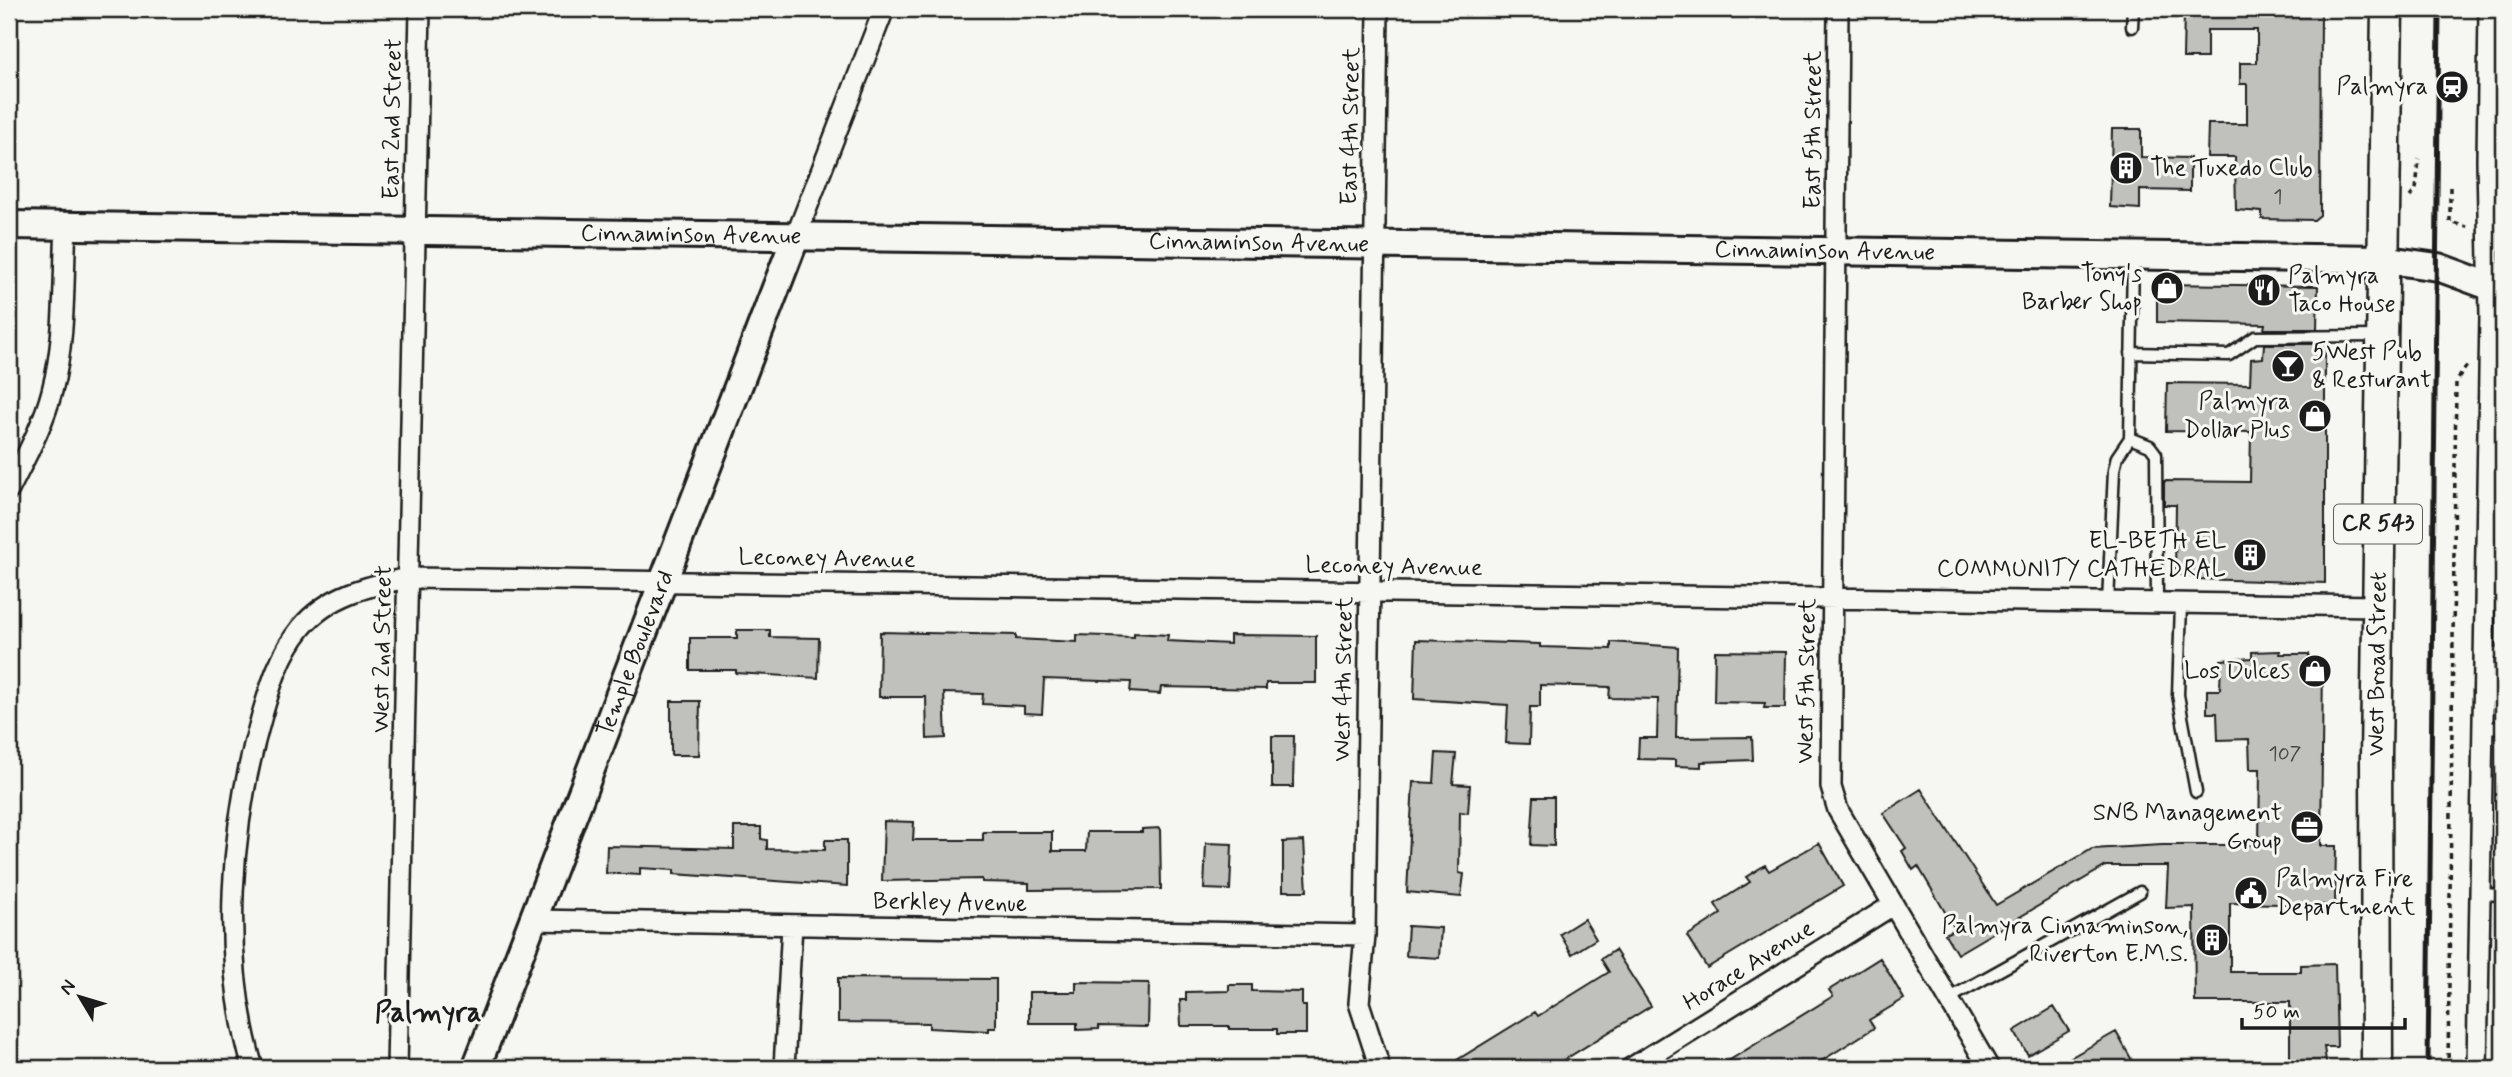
<svg xmlns="http://www.w3.org/2000/svg" width="2512" height="1077" font-family="Mynerve,sans-serif">
<rect width="100%" height="100%" fill="#f6f6f2"/>
<filter id="ink" filterUnits="userSpaceOnUse"><feTurbulence type="fractalNoise" baseFrequency=".0143" numOctaves="2"/><feDisplacementMap in="SourceGraphic" scale="14" xChannelSelector="R" yChannelSelector="G"/><feConvolveMatrix kernelMatrix="1 2 1 2 8 2 1 2 1" color-interpolation-filters="sRGB"/></filter>
<g filter="url(#ink)">
<!-- building -->
<path fill="#c0c0bd" stroke="#1c1c1c" stroke-width="2" d="M2222 9H2321L2320 215 2314 220 2262 219V212L2236 210 2235 157H2207L2208 124H2247V84H2240V63H2257V30H2207V58H2183L2184 11H2222Z
M2112 129H2141V157L2190 158V191L2140 190V209L2110 207Z
M2157 284 2318 286 2317 329H2264L2265 324 2157 322Z
M2264 344H2325V583L2196 579 2189 575H2175L2176 505H2164V481L2250 482 2251 432 2166 431 2167 383 2250 384 2251 359 2263 358Z
M737 630H770V637L819 638 818 678 736 673V670H690V638H737Z
M880 632 1016 635V639L1077 642V635L1134 637V633L1168 635 1167 641 1230 644V635L1316 636V683H1266V689L1161 687 1160 694 1130 692 1131 682 1044 679 1042 714 1024 713V706L982 704 983 694 944 693 946 738 927 739 926 697H879Z
M1416 640 1540 644V647L1611 649V642L1678 647 1676 738 1752 737 1753 760 1701 762V767L1675 766V760L1638 759 1639 738H1657L1658 699 1609 698 1610 687 1540 685V707H1530L1529 744 1506 743 1508 705 1414 699Z
M1715 651 1786 652 1785 708H1764L1765 703 1714 702Z
M2280 651V654H2309V661H2323L2321 846H2336L2335 905 2230 903V972H2301V965L2335 964 2337 1047H2324L2327 1068H2290V1002H2195L2194 907 2166 908 2168 866H2106L1957 954 1945 934 1955 929 1918 866 1913 870 1902 851 1906 848 1883 813 1921 789 1996 905 2092 849 2162 845H2259L2260 769H2250L2249 739 2218 740 2217 713H2207V690H2220L2221 660 2252 658V652Z
M671 701H700L699 755H671Z
M1272 736H1294L1293 787H1272Z
M1436 753 1456 754 1453 784 1470 785 1468 813 1460 812 1459 873 1464 874 1461 897 1407 892 1413 782 1434 783Z
M1534 797H1554V846L1531 845Z
M884 821 914 822 913 840H983V832H1052V851H1086L1087 832H1142V829L1160 828 1161 889 1029 890V883L982 882V879L882 881Z
M734 827H761V839L767 840V849L825 850V840H847V886L674 874V870L640 868V875L606 873 607 846 734 849Z
M1304 841 1307 891H1283V842Z
M1206 843 1232 844 1230 890 1204 889Z
M1819 843 1843 886 1707 968 1687 936 1721 914 1715 904 1750 882 1746 877 1765 865 1769 871Z
M1584 919 1596 939 1572 954 1560 934Z
M1408 926 1441 928 1439 958 1406 956Z
M1615 950 1651 1006 1551 1068H1444L1535 1012 1538 1016 1609 972 1601 959Z
M1880 958 1904 999 1869 1020 1874 1028 1810 1068H1717L1833 996 1829 990Z
M838 978 996 979V1028H989V1031L929 1028V1023L838 1022Z
M1076 982 1149 983 1148 1027 1099 1026V1029L1077 1030V1023H1029V992H1076Z
M1229 985H1252V991L1302 992V1006H1306V1034H1277V1029H1229V1026H1181L1180 1000H1186V992L1229 991Z
M2054 1007 2069 1031 2028 1055 2014 1031Z
M2116 1032 2133 1062 2121 1068H2052Z"/>
<g fill="none" stroke-linecap="round" stroke-linejoin="round">
<defs>
<path id="lane" d="M2132 27 2133 9
M2131 353 2229 355 2255 337 2380 336
M2130 438 2150 446 2156 454 2157 603
M2108 603 2114 470 2117 457 2130 438 2133 256
M2181 604 2178 695 2196 792
M2485 653 2503 654
M2483 728 2503 727
M2480 894 2503 895
M1948 999 2140 892"/>
<path id="street" d="M1378 9 1365 935 1359 1003 1380 1068
M1838 9 1831 787 1838 810 1989 1068
M796 236 884 9
M9 490C25 458 43 426 52 391 66 339 63 280 66 226
M533 920 1365 935
M253 1068C220 956 230 826 262 715 271 684 280 654 301 628 328 595 370 585 409 578L2377 606
M397 1068 420 9
M784 1068 792 925
M1631 1068 1893 905
M2477 1068 2490 315 2487 160 2489 9"/>
<g id="secondary">
<path id="s1" d="M9 225 2381 259 2438 267 2503 291"/>
<path id="s2" d="M476 1068 796 236"/>
</g>
<g id="primary">
<path id="s3" d="M2377 1068 2376 757 2387 9"/>
</g>
</defs>
<!-- lane casing -->
<use href="#lane" stroke="#1c1c1c" stroke-width="15"/>
<!-- street casing -->
<use href="#street" stroke="#1c1c1c" stroke-width="24"/>
<!-- secondary casing -->
<use href="#secondary" stroke="#1c1c1c" stroke-width="32"/>
<!-- primary casing -->
<use href="#primary" stroke="#1c1c1c" stroke-width="35"/>
<!-- path -->
<path stroke="#1c1c1c" stroke-width="3.5" stroke-dasharray="5 5" stroke-linecap="butt" d="M2450 187V222L2467 227
M2410 197 2416 190 2419 159
M2448 1068 2456 382 2468 364"/>
<!-- lane -->
<use href="#lane" stroke="#f6f6f2" stroke-width="10"/>
<!-- street -->
<use href="#street" stroke="#f6f6f2" stroke-width="19"/>
<!-- secondary -->
<use href="#secondary" stroke="#f6f6f2" stroke-width="26"/>
<!-- primary -->
<use href="#primary" stroke="#f6f6f2" stroke-width="30"/>
<!-- rail -->
<path stroke="#1c1c1c" stroke-width="5" d="M2428 1068 2439 9"/>
</g>
</g>
<!-- icons -->
<defs>
<symbol id="station-disc" viewBox="-11 -11 22 22"><circle r="9.5" fill="#1c1c1c" stroke="#f6f6f2"/><path d="M-3-6H3Q5-6 5-4V2Q5 4 3 4L4.5 6H3L1.5 4h-3L-3 6H-4.5L-3 4Q-5 4-5 2V-4Q-5-6-3-6ZM-3.5-4v3h7v-3ZM-3.5 1v1.5H-2V1ZM2 1v1.5H3.5V1Z" fill="#fff"/></symbol>
<symbol id="building-disc" viewBox="-11 -11 22 22"><circle r="9.5" fill="#1c1c1c" stroke="#f6f6f2"/><path d="M-4-6H4V6H1V3H-1V6H-4ZM-2.5-4.3h1.7v1.8h-1.7ZM.8-4.3h1.7v1.8H.8ZM-2.5-1h1.7V.8h-1.7ZM.8-1h1.7V.8H.8Z" fill="#fff"/></symbol>
<symbol id="shop-disc" viewBox="-11 -11 22 22"><circle r="9.5" fill="#1c1c1c" stroke="#f6f6f2"/><path d="M-5-2.5h2.3a2.7 3.5 0 0 1 5.4 0H5L5.5 6h-11ZM-1.5-2.5h3a1.5 2.3 0 0 0-3 0Z" fill="#fff"/></symbol>
<symbol id="restaurant-disc" viewBox="-11 -11 22 22"><circle r="9.5" fill="#1c1c1c" stroke="#f6f6f2"/><path d="M-5-6h1v4h1v-4h1v4h1v-4h1v5L-1.5 .5V6h-2V.5L-5-1ZM5-6V6H3V1.5H1.5Q1.5-4 5-6Z" fill="#fff"/></symbol>
<symbol id="bar-disc" viewBox="-11 -11 22 22"><circle r="9.5" fill="#1c1c1c" stroke="#f6f6f2"/><path d="M-6-5H6L.8 .8V4.5H3.5V6h-7V4.5H-.8V.8Z" fill="#fff"/></symbol>
<symbol id="office-disc" viewBox="-11 -11 22 22"><circle r="9.5" fill="#1c1c1c" stroke="#f6f6f2"/><path d="M-6-3h4V-5.5h4V-3h4V5H-6ZM-1-4.5V-3h2v-1.5ZM-6 0V1H6V0Z" fill="#fff"/></symbol>
<symbol id="civic-disc" viewBox="-11 -11 22 22"><circle r="9.5" fill="#1c1c1c" stroke="#f6f6f2"/><path d="M-.6-6.5H3V-4.5H.6V-3L4-1V1h2V6H-6V1h2V-1L-.6-3ZM-1.2 2.5V6h2.4V2.5Z" fill="#fff"/></symbol>
</defs>
<g fill-rule="evenodd">
<use href="#station-disc" x="2433" y="68" width="38" height="38"/>
<use href="#building-disc" x="2107" y="149" width="38" height="38"/>
<use href="#shop-disc" x="2148" y="269" width="38" height="38"/>
<use href="#restaurant-disc" x="2245" y="271" width="38" height="38"/>
<use href="#bar-disc" x="2269" y="347" width="38" height="38"/>
<use href="#shop-disc" x="2296" y="397" width="38" height="38"/>
<use href="#building-disc" x="2231" y="536" width="38" height="38"/>
<use href="#shop-disc" x="2296" y="652" width="38" height="38"/>
<use href="#office-disc" x="2288" y="808" width="38" height="38"/>
<use href="#civic-disc" x="2232" y="874" width="38" height="38"/>
<use href="#building-disc" x="2193" y="921" width="38" height="38"/>
</g>
<g text-anchor="middle" dominant-baseline="central" stroke-width="6" stroke-linejoin="round" paint-order="stroke">
<!-- number labels -->
<g font-size="21" fill="#454544">
<text x="2278" y="197">1</text>
<text x="2285" y="754">107</text>
</g>
<!-- shield labels -->
<rect fill="#f6f6f2" stroke="#5d5d5c" stroke-width="2" x="2334" y="504.5" width="88" height="39" rx="5"/>
<g font-size="23" font-weight="bold" fill="#1c1c1c">
<text x="2378" y="524">CR 543</text>
</g>
<!-- poi labels -->
<g font-size="24" fill="#1c1c1c" stroke="#f6f6f2" text-anchor="end">
<text x="2428" y="87">Palmyra</text>
<text x="2150" y="168" text-anchor="start">The Tuxedo Club</text>
<text x="2142" y="274">Tony's<tspan x="2142" dy="28">Barber Shop</tspan></text>
<text x="2288" y="276" text-anchor="start">Palmyra<tspan x="2288" dy="28">Taco House</tspan></text>
<text x="2312" y="352" text-anchor="start">5West Pub<tspan x="2312" dy="28">&amp; Resturant</tspan></text>
<text x="2290" y="402">Palmyra<tspan x="2290" dy="28">Dollar Plus</tspan></text>
<text x="2226" y="541">EL-BETH EL<tspan x="2226" dy="28">COMMUNITY CATHEDRAL</tspan></text>
<text x="2290" y="671">Los Dulces</text>
<text x="2282" y="813">SNB Management<tspan x="2282" dy="28">Group</tspan></text>
<text x="2276" y="879" text-anchor="start">Palmyra Fire<tspan x="2276" dy="28">Department</tspan></text>
<text x="2188" y="926">Palmyra Cinnaminson,<tspan x="2188" dy="28">Riverton E.M.S.</tspan></text>
</g>
<!-- street labels -->
<g font-size="24" fill="#1c1c1c" stroke="#f6f6f2">
<text transform="translate(393 119) rotate(-89)">East 2nd Street</text>
<text transform="translate(1351 126) rotate(-89)">East 4th Street</text>
<text transform="translate(1813 130) rotate(-90)">East 5th Street</text>
<text stroke="none"><textPath href="#s1" startOffset="682">Cinnaminson Avenue</textPath></text>
<text stroke="none"><textPath href="#s1" startOffset="1250">Cinnaminson Avenue</textPath></text>
<text stroke="none"><textPath href="#s1" startOffset="1816">Cinnaminson Avenue</textPath></text>
<text transform="translate(827 559) rotate(1)">Leconey Avenue</text>
<text transform="translate(1394 567) rotate(1)">Leconey Avenue</text>
<text transform="translate(383 649) rotate(-89)">West 2nd Street</text>
<text stroke="none"><textPath href="#s2" startOffset="444">Temple Boulevard</textPath></text>
<text stroke="none"><textPath href="#s3" startOffset="404">West Broad Street</textPath></text>
<text transform="translate(1344 679) rotate(-89)">West 4th Street</text>
<text transform="translate(1807 681) rotate(-89)">West 5th Street</text>
<text transform="translate(950 903) rotate(1)">Berkley Avenue</text>
<text transform="translate(1749 966) rotate(-32)">Horace Avenue</text>
</g>
<!-- quarter labels -->
<g font-size="28" font-weight="bold" fill="#1c1c1c" stroke="#f6f6f2">
<text x="428" y="1013">Palmyra</text>
</g>
</g>
<!-- margin -->
<rect width="2512" height="1077" fill="none" stroke="#f6f6f2" stroke-width="35"/>
<rect x="18" y="18" width="2477" height="1042" fill="none" stroke="#1c1c1c" stroke-width="2.5" filter="url(#ink)"/>
<!-- north arrow -->
<g transform="translate(80 997) rotate(308)" stroke="#f6f6f2" stroke-width="5" paint-order="stroke">
<path d="M0-5L12 26L0 18L-12 26Z" fill="#1c1c1c"/>
<text y="-10" font-size="19" font-weight="bold" text-anchor="middle" fill="#1c1c1c">N</text>
</g>
<!-- scale -->
<path d="M2242 1018v10h163v-10" fill="none" stroke="#1c1c1c" stroke-width="3.5"/>
<text x="2253" y="1018" font-size="21" fill="#1c1c1c" stroke="#f6f6f2" stroke-width="5" paint-order="stroke">50 m</text>
</svg>
